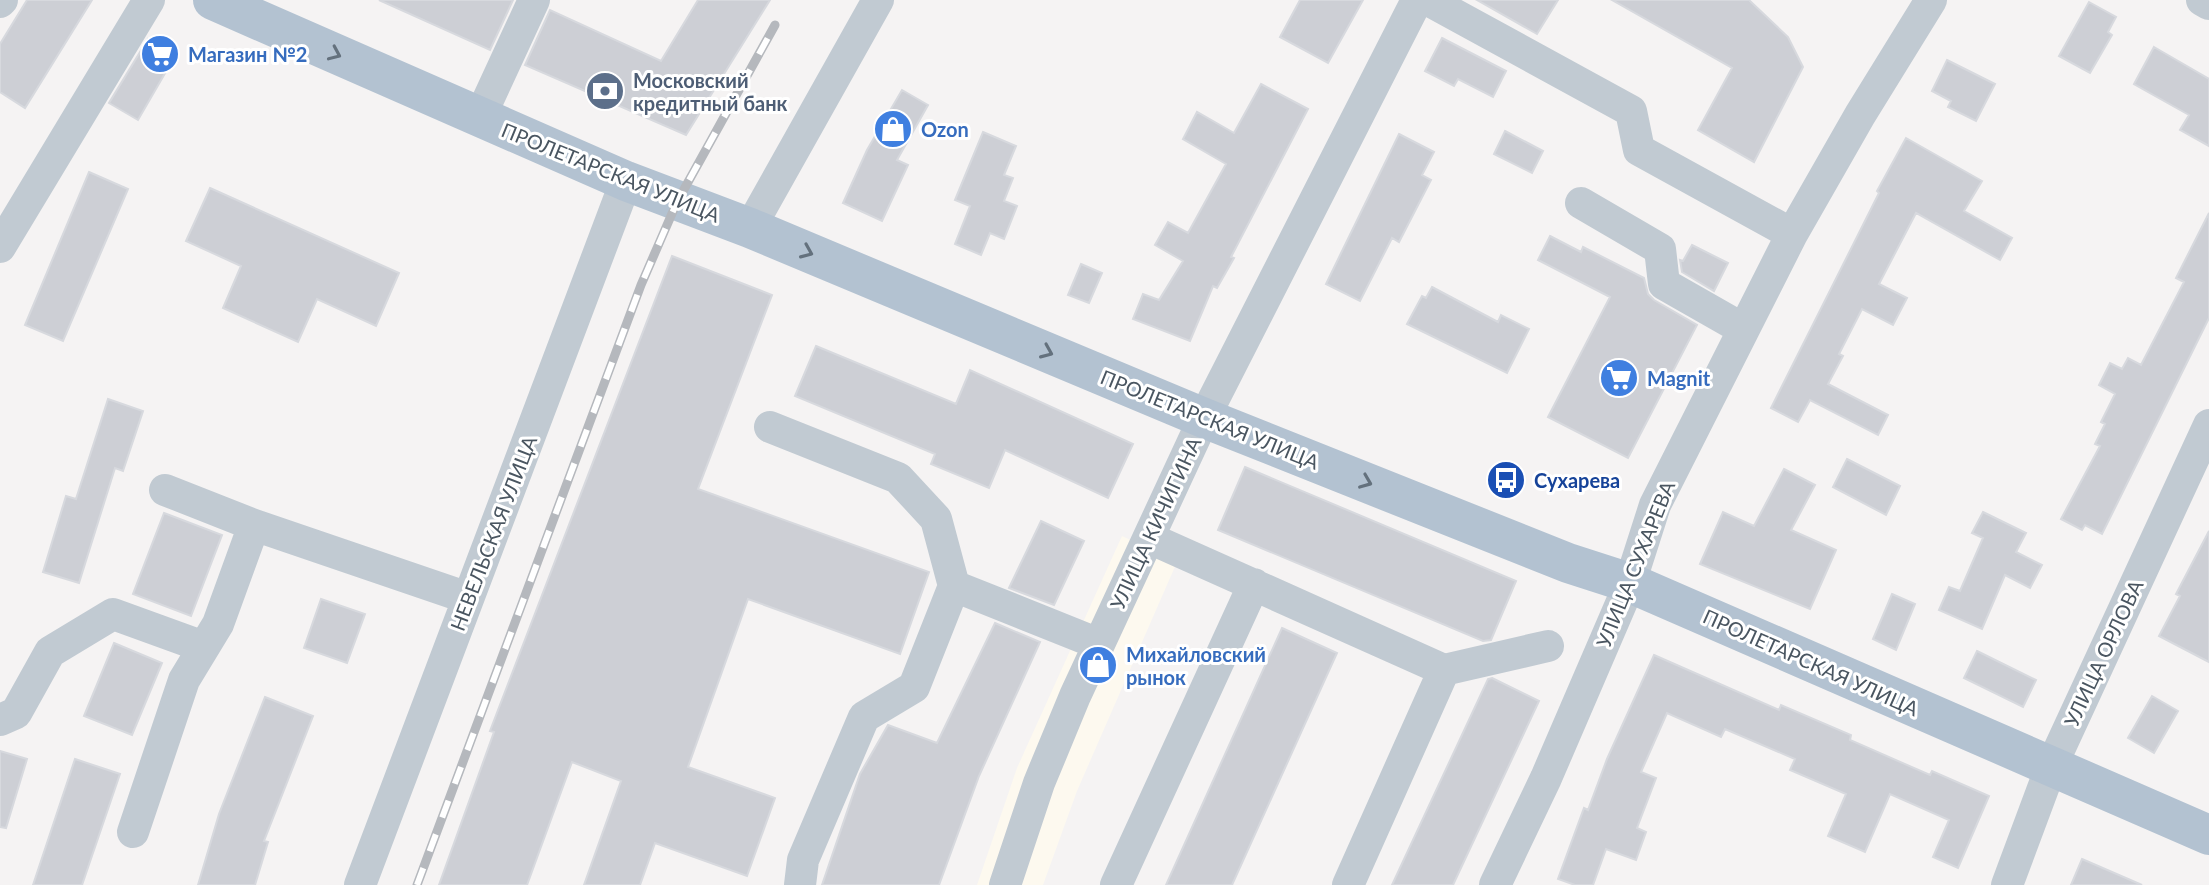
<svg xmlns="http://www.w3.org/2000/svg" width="2209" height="885" font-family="Lato,sans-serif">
<rect width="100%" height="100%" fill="#f5f3f3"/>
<!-- commercial -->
<path fill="#fdf9ef" d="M1122 536 1177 562 1077 791 1043 885H977L1017 768Z"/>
<!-- building -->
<path fill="#cdcfd5" stroke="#d7d9de" stroke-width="2" d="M27 0H92L25 108 0 92V44Z
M379 0H513L490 50Z
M698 0H770L686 135 525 65 550 10 661 61Z
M1300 0H1363L1328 63 1280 37Z
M1477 0H1558L1537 34Z
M1612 0H1749L1788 37 1803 67 1754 162 1698 130 1732 68Z
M2089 2 2116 17 2108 32 2112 35 2090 73 2059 56Z
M1442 38 1506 71 1493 97 1458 79 1454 86 1425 71Z
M148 39 175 56 138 120 109 103Z
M2154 47 2209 79V146L2180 130 2189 115 2134 84Z
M1947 60 1995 84 1976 121 1948 107 1951 101 1932 91Z
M1261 84 1308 109 1231 257 1234 258 1217 288 1213 286 1190 341 1133 319 1143 294 1159 300 1183 261 1155 245 1168 222 1188 233 1226 164 1183 139 1197 112 1234 133Z
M902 90 928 105 897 160 908 165 882 221 843 203 867 150Z
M1505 131 1543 151 1532 173 1494 154Z
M983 132 1016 146 1004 175 1013 178 1004 201 1017 206 1004 239 990 233 981 255 955 244 970 206 955 200Z
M1399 134 1434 152 1422 175 1431 180 1399 242 1392 238 1360 301 1326 284Z
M1906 138 1982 181 1964 211 2012 238 2000 260 1916 213 1879 284 1907 298 1893 325 1862 309 1839 354 1843 356 1828 384 1888 415 1878 435 1810 400 1798 422 1771 408 1879 193 1877 191Z
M89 172 128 189 63 341 25 325Z
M210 188 399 273 376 326 317 299 298 342 223 308 241 266 186 241Z
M2209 213V318L2102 534 2085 525 2082 530 2061 519 2100 446 2095 444 2105 424 2101 422 2115 394 2099 385 2110 363 2122 369 2128 358 2141 365 2184 282 2176 278Z
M1550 236 1581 252 1583 247 1644 278 1648 294 1654 300 1697 325 1628 458 1548 417 1610 297 1538 260Z
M1692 245 1728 263 1714 291 1682 272 1680 260 1683 261Z
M672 256 772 295 698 489 929 572 900 654 748 599 688 767 775 798 747 876 655 843 640 885H584L621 781 572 762 527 885H439L494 732 490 731Z
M1081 264 1102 273 1089 303 1068 295Z
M1432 287 1498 322 1501 315 1529 329 1507 373 1407 324 1422 296 1426 298Z
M816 346 956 404 970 370 1133 444 1108 498 1005 450 989 488 931 464 935 454 795 396Z
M108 399 143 411 123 471 115 468 79 583 43 572 66 496 76 499Z
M1847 459 1900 486 1886 515 1833 487Z
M1245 467 1516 581 1491 640 1483 641 1218 530Z
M1784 469 1815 485 1791 530 1836 550 1810 609 1700 564 1723 512 1754 526Z
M1983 512 2026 533 2016 552 2042 565 2030 588 2005 575 1982 629 1939 610 1949 587 1960 591 1983 538 1972 533Z
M164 513 222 535 191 616 133 594Z
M1041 521 1084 541 1054 605 1009 588Z
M2209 531V662L2159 636 2180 596 2176 594Z
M1892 594 1915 604 1896 650 1873 639Z
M321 599 365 614 347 663 304 648Z
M995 623 1040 642 979 776 939 885H822L860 774 888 725 937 743Z
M1282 628 1337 653 1232 885H1166Z
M114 643 162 663 132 735 84 716Z
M1977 651 2036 680 2023 707 1964 678Z
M1654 655 1779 710 1781 705 1851 735 1850 740 1930 775 1932 771 1989 796 1958 868 1933 857 1949 820 1890 794 1865 852 1828 836 1846 794 1790 770 1795 759 1725 729 1721 737 1667 713 1641 772 1656 778 1637 828 1646 832 1636 860 1606 849 1593 885H1575L1558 879 1584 808 1588 810 1607 759Z
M1492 678 1539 701 1453 885H1392L1488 679Z
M2152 696 2178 711 2154 753 2128 738Z
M265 697 313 716 264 841 268 842 255 885H198L219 814Z
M0 751 27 759 6 828 0 827Z
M75 759 120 774 82 885H33Z
M2082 859 2142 885H2071Z"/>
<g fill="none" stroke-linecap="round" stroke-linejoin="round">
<!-- minor -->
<path stroke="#c1cad2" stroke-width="32" d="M1428 0 1631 111 1639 150 1792 234
M2202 0 2209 4
M0 2 2 0
M480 117 534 0
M1581 203 1660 249 1664 284 1743 329
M750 228 878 0
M0 247 149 0
M770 427 898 478 936 519 954 586
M165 490 254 525
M1149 538 1444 670 1548 646
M0 720 16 713 50 652 113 614 204 647
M133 832 184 680 218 624 254 525 468 598
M360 885 626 181
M800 885 803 860 864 717 914 687 954 586 1099 644
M1005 885 1039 783 1075 696 1204 418 1417 0
M1116 885 1254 584
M1348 885 1444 670
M1495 885 1546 778 1630 583 1655 505 1792 234 1860 115 1931 0
M2007 885 2051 767 2209 425"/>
<!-- major -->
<path stroke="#b3c2d1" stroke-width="40" d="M213 0 626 181 750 228 1204 418 1568 563 1630 583 2209 835"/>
<defs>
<path id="rail" d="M417 885 641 285 677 202 775 25"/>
</defs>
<!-- rail casing -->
<use href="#rail" stroke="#b5b8bd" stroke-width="9"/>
<!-- rail -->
<use href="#rail" stroke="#fff" stroke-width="6" stroke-dasharray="18" stroke-linecap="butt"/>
</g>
<!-- one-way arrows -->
<defs><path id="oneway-chevron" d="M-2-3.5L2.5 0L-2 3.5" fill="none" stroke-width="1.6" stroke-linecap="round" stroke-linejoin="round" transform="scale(2)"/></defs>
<g stroke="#64717d">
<use href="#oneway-chevron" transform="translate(335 54) rotate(24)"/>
<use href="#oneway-chevron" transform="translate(807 252) rotate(23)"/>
<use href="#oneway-chevron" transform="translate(1047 352) rotate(23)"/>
<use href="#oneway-chevron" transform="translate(1366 482) rotate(22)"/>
</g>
<!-- icons -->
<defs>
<symbol id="supermarket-disc" viewBox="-11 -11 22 22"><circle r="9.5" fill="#3f7fe0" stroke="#fff"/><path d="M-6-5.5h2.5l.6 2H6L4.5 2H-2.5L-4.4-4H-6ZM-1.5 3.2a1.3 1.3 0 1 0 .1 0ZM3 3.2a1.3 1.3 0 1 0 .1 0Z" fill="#fff"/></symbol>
<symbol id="bank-disc" viewBox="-11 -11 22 22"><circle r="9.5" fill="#5c6f8a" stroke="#fff"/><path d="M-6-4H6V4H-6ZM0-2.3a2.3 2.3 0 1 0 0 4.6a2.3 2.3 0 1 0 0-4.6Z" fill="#fff"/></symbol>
<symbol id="shop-disc" viewBox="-11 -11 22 22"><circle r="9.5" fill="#3f7fe0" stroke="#fff"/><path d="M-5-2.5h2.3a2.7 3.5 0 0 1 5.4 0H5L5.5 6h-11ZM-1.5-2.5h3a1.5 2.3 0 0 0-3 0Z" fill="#fff"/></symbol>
<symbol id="bus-disc" viewBox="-11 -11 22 22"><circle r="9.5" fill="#1a4fb4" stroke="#fff"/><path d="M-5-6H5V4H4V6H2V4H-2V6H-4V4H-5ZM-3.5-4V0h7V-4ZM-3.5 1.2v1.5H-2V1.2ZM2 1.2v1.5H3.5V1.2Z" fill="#fff"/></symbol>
</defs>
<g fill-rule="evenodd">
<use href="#supermarket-disc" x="138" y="32" width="44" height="44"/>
<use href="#bank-disc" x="583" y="69" width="44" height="44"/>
<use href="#shop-disc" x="871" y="107" width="44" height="44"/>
<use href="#supermarket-disc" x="1597" y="356" width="44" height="44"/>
<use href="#bus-disc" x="1484" y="458" width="44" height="44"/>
<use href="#shop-disc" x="1076" y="643" width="44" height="44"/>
</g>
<g text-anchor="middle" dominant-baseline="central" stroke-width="6" stroke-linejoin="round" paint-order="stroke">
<!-- shop labels -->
<g font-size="20" font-weight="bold" fill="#366cbe" stroke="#fff" text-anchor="start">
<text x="188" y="54">Магазин №2</text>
<text x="921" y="129">Ozon</text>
<text x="1647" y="378">Magnit</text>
<text x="1126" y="654">Михайловский<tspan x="1126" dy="23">рынок</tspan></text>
</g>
<!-- service labels -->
<g font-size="20" font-weight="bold" fill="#4e5e75" stroke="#fff" text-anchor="start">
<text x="633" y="80">Московский<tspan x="633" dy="23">кредитный банк</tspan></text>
</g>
<!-- street labels -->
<g font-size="20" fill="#4a5661" stroke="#fff">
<text transform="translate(611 172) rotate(22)">ПРОЛЕТАРСКАЯ УЛИЦА</text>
<text transform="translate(1210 419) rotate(22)">ПРОЛЕТАРСКАЯ УЛИЦА</text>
<text transform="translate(1155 523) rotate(-65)">УЛИЦА КИЧИГИНА</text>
<text transform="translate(493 533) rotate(-69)">НЕВЕЛЬСКАЯ УЛИЦА</text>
<text transform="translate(1635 564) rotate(-68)">УЛИЦА СУХАРЕВА</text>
<text transform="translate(2103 653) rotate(-65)">УЛИЦА ОРЛОВА</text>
<text transform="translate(1811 662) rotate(24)">ПРОЛЕТАРСКАЯ УЛИЦА</text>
</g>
<!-- transit labels -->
<g font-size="20" font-weight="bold" fill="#164399" stroke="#fff" text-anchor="start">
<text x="1534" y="480">Сухарева</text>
</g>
</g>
</svg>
